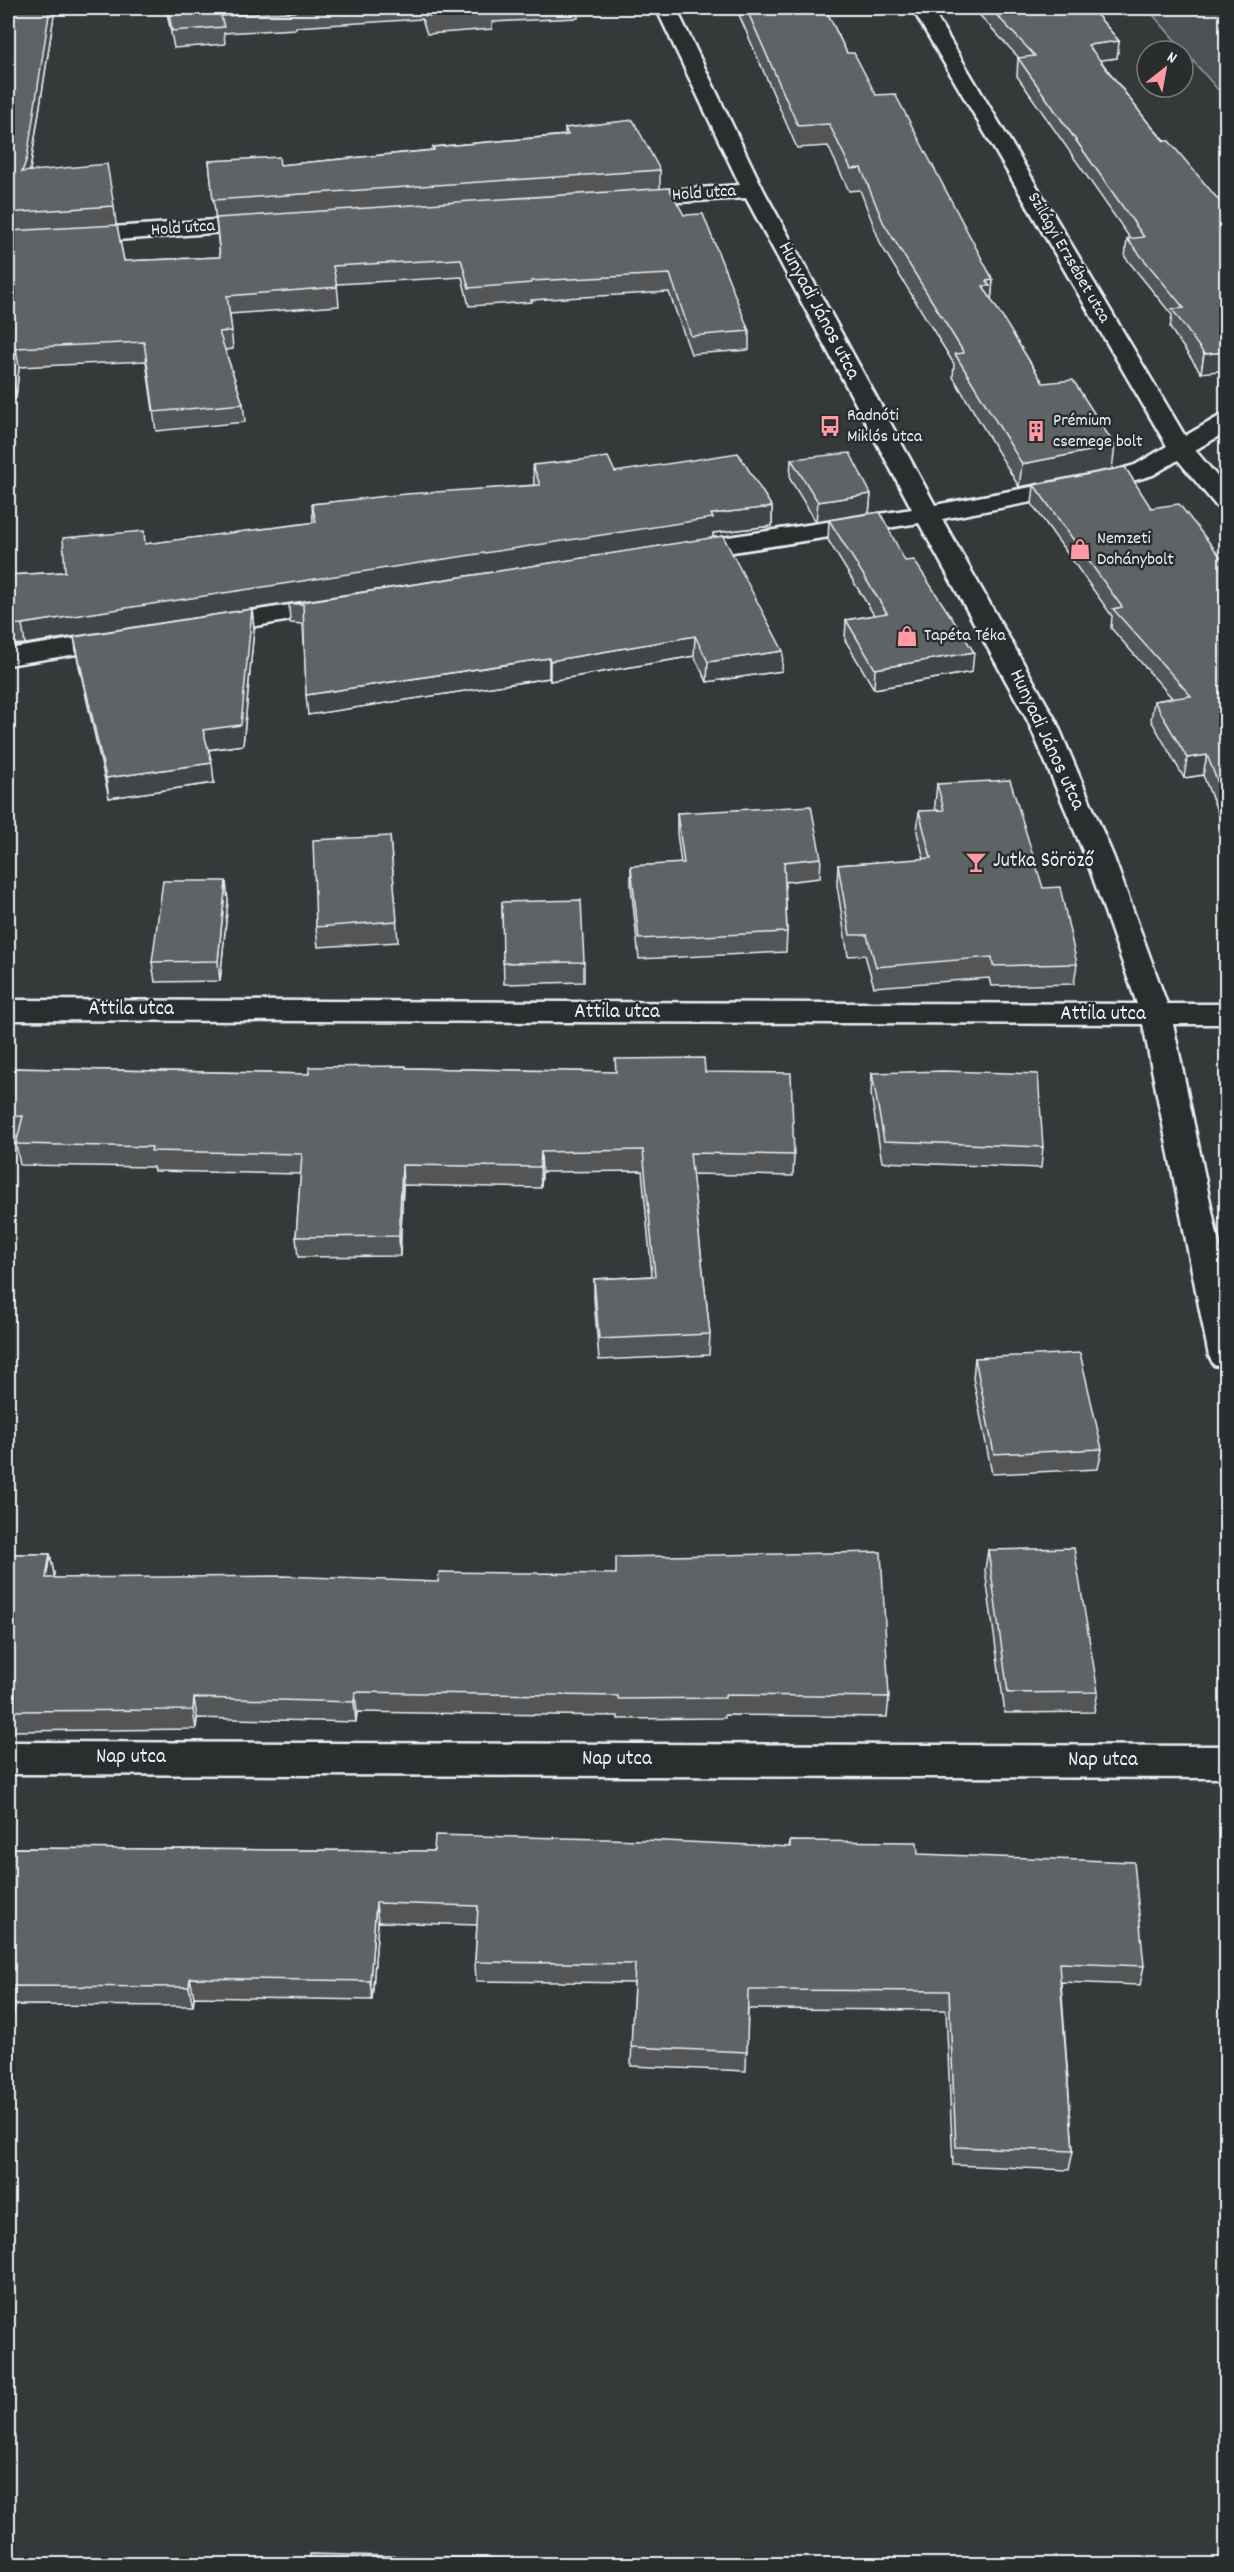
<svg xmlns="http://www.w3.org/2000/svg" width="1234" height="2572" font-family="Dekko,sans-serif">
<rect width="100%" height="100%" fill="#35393a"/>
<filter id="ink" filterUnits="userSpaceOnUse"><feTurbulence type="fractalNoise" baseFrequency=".0167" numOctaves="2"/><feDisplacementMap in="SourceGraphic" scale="12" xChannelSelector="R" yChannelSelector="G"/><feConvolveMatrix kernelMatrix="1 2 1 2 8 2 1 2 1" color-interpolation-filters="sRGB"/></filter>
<g filter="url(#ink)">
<!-- green -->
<path fill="#4d5152" stroke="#9aa1a5" stroke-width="1.5" d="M1147 8H1226V99Z"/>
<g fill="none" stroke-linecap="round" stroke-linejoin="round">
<defs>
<path id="minor" d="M656 8H676L764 191 935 505 1111 472 1135 465 1167 446 912 8H931L1185 436 1218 417 1226 415V432L1195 450 1226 487V509L1217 507 1178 460 1153 475 1115 486 942 519 1056 721 1114 858 1167 1004H1226V1024H1173L1226 1278V1368L1214 1365 1209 1356 1143 1024 8 1020V1000L1137 1004 1086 858 1028 721 919 523 682 560 673 557 669 552 673 547 682 544 912 509 746 198 629 205 621 204 618 199 621 194 629 193 740 185Z
M260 217 268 219 271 224 268 229 8 248V234Z
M335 598 344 601 348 606 344 611 208 634 199 632 195 626 199 620 208 618Z
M118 632 127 634 131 640 127 646 8 665V649Z
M8 1742 1226 1746V1778L8 1774Z"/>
</defs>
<!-- minor casing -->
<use href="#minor" stroke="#e8f1f8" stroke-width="5"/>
<!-- minor -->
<use href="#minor" fill="#2a2d2e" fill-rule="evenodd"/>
</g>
<!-- wall -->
<path fill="#525557" stroke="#e8f1f8" stroke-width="1.5" d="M8 8H53L54 15 30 171 114 206 116 224 124 261 220 257 209 161 280 165 433 150V147L565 135V128L660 170V188L684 215 749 331V350L691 354 669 292 531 300 532 302 469 306 462 277 337 284 339 306 230 314 233 349 225 350 243 404 245 422 156 431 146 361 19 367 16 398H8Z
M166 8H578V18L492 22V29L427 34 422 19 296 27V29L224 33 225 44 174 48Z
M736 8H825L847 53 876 95 993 280 991 300 1043 383 1112 469 1019 487 953 377 954 364 881 245 860 190 849 191 828 146 797 148Z
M973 8H1091L1119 41 1117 58 1100 60 1146 120 1227 210 1201 373 1170 328 1172 315 1125 257 1127 239 1130 238 1017 76 1018 58H1019Z
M791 459 871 494 869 513 816 522 790 479Z
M533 465 615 472 772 507V526L713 533V538L25 644 8 645V575L65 572 145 544 313 523 312 504 534 485Z
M1034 485 1151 508 1227 565V836L1203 775 1184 778 1151 720 1154 701 1172 698 1111 628 1112 616 1032 504Z
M829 520 905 561 972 672 874 689 845 640 846 620 874 615 828 540Z
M723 536 782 671 707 682 694 656 550 681 549 678 308 715 303 624 290 623 289 604Z
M252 609 254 629 243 745 209 750 214 783 109 798 77 657 74 637Z
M937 784 1043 888 1077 964 1074 984 991 986 989 978 874 987 865 955 848 956 837 885 838 865 924 859 917 832 919 811H936L935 804Z
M677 813 821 858 820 878 785 882 787 932 786 952 639 959 631 886V866L681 864 677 833Z
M390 836 398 942 318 947 316 927Z
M228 901 220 981 155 982 152 962Z
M502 902 584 962V982L504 984Z
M8 1068 309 1074 406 1068 615 1072H705L794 1155 793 1176 692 1174 710 1334 709 1355 599 1360 594 1299V1279L652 1276 642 1171 542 1172 541 1188 403 1185 400 1256 298 1257 296 1237 301 1174 154 1171 153 1167 20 1165 16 1144 18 1137H8Z
M872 1073 1043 1147 1041 1168 882 1162 871 1094Z
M975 1358 1102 1449 1098 1469 992 1474 973 1378Z
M988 1550 1098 1692 1094 1712 1005 1713 985 1570Z
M8 1554H50L54 1574V1578L889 1697 887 1717 725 1715V1718L618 1719V1716L357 1712 356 1722 197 1718 196 1729 8 1731Z
M790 1841 918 1854 1144 1966 1140 1985 1061 1982 1073 2151 1069 2170 953 2165 946 2010 748 2009 746 2071 631 2066 634 1983 476 1981 475 1962 477 1925 378 1922 372 2000 194 1997 193 2006 15 2005 11 2030H8V1848L434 1851 789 1847Z"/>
<!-- shaded-wall -->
<path fill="#424547" stroke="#e8f1f8" stroke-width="1.5" d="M50 8H53L54 15 29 176 22 172Z
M1119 41 1117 58 1087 62 1088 45Z
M993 280 991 302 983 286 986 281Z
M16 348 19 367 16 398 13 379Z
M1227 352V370L1201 373 1204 354Z
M1115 446 1112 469 1019 487 1022 464Z
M871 494 869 513 816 522 818 502Z
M772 507V526L713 533V538L25 644 22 624 711 514Z
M252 609 254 629 243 745 206 750 203 730Z
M695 636 694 656 550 681V661Z
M783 651 782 671 707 682 708 662Z
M974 652 972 672 874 689 875 669Z
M549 658V678L308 715 306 695Z
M1207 755 1203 775 1184 778 1187 758Z
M212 763 214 783 109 798 106 778Z
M226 881 228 901 220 981 218 961Z
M541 1152 542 1172 541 1188 540 1167Z
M402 1165 403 1185 400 1256 399 1236Z
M50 1554 54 1574 51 1598 46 1578Z
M355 1692 357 1712 356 1722 354 1702Z
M194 1698 197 1718 196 1729 193 1710Z
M376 1903 378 1922 372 2000 370 1981Z
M190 1978 194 1997 193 2006 189 1987Z
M10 1986 15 2005 11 2030 8 2016V2002Z"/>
<!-- building -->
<path fill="#5f6365" stroke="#e8f1f8" stroke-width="1.5" d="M8 8H50L27 158 22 172 107 164 114 206 8 213Z
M168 8H326L295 9V12L221 16 224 27 172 31Z
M424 8H490L491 11 426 16Z
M746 8H825L847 53H854L876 95 895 94 993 280 986 281 990 286H983L1043 383 1073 380 1115 446 1022 464 955 354 964 353 883 222 861 168 851 169 829 124 798 126Z
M990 8H1091L1119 41 1088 45 1146 120 1164 141H1169L1227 210V352L1204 354 1172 309 1184 308 1127 239 1144 237 1018 58 1035 56Z
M633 120 660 170 213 200 209 161 279 157 280 165 434 150 433 147 568 135 565 128Z
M669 188 684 215 703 214 749 331 691 336 670 274 531 281V283L469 288 461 259 333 266 337 287 227 296 232 331 219 332 243 404 154 412 144 342 16 348 13 379H8V231L117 225 124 261 220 257 216 218Z
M738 453 772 507 711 514 713 518 22 624 8 625V575L65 572 63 538 144 531 145 544 316 522 312 504 406 494 540 485 533 465 608 457 615 472Z
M850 453 871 494 818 502 791 459Z
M1125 467 1151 508 1179 504 1227 565V806L1207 755 1187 758 1154 701 1191 696 1113 609 1122 607 1034 485Z
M880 512 905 561 914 560 974 652 875 669 846 620 887 613 829 520Z
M723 536 783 651 708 662 695 636 550 661 549 658 306 695 303 604H289Z
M252 609 241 725 203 730 212 763 106 778 74 637Z
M1010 780 1043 888 1060 887 1077 964 993 966 992 957 876 967 867 935H850L838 865 931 858 919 811 944 810 937 784Z
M811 806 821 858 784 862 787 932 639 939 631 866 684 863 677 813Z
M390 836 397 921 316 927 313 840Z
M163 881H226L218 961 152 962Z
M581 900 584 962 503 963 502 902Z
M704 1058 705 1072 791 1073 794 1155 690 1153 710 1334 599 1339 594 1279 655 1276 643 1150 541 1152 540 1167 402 1165 399 1236 296 1237 302 1154 151 1151 152 1147 16 1144 23 1116 8 1117V1068L309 1074V1067L406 1066V1068L616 1072 615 1059Z
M943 1071 1038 1074 1043 1147 884 1141 872 1073Z
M1080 1353 1102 1449 994 1454 975 1358Z
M1074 1548 1098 1692 1008 1693 988 1550Z
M881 1552 889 1697 725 1695V1698L618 1699V1696L355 1692 354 1702 194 1698 193 1710 8 1711V1554H50L46 1578 283 1576 438 1582 439 1572 616 1574V1557Z
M435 1835 645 1840 790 1847V1841L917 1842 918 1854 1134 1862 1144 1966 1059 1963 1073 2151 956 2147 949 1991 748 1990 747 2052 631 2047 635 1964 475 1962 478 1906 376 1903 370 1981 190 1978 189 1987 10 1986 8 2002V1848L434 1851Z
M310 2554 555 2560V2565H310Z"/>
</g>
<!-- icons -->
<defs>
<symbol id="bus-bare" viewBox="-9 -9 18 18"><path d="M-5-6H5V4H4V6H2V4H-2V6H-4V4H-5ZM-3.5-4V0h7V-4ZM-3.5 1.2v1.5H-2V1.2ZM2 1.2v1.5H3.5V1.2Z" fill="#ff9aa2" stroke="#2a2d2e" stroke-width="2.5" paint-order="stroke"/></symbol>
<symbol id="building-bare" viewBox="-9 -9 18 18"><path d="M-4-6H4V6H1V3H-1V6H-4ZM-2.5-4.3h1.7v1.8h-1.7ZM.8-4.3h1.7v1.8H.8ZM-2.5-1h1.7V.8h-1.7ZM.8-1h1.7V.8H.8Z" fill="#ff9aa2" stroke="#2a2d2e" stroke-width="2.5" paint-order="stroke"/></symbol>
<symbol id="shop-bare" viewBox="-9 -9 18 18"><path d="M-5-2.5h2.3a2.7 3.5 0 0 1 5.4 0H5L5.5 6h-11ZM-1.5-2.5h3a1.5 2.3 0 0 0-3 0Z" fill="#ff9aa2" stroke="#2a2d2e" stroke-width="2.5" paint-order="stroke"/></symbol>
<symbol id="bar-bare" viewBox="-9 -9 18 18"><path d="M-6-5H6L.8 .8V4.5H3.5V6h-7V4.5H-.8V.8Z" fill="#ff9aa2" stroke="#2a2d2e" stroke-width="2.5" paint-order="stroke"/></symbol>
</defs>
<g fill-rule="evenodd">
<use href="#bus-bare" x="815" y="411" width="30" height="30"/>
<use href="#building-bare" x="1021" y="416" width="30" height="30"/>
<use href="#shop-bare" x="1065" y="534" width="30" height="30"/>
<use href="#shop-bare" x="892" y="621" width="30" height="30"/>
<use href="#bar-bare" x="961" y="847" width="30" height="30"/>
</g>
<g text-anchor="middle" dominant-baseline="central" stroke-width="5" stroke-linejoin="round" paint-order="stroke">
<!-- far-street labels -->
<g font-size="18" fill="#e8f1f8" stroke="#2a2d2e">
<text transform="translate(704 194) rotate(-4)">Hold utca</text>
<text transform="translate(183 229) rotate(-4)">Hold utca</text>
<text transform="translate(1068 258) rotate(60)">Szilágyi Erzsébet utca</text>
</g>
<!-- far-poi labels -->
<g font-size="18" fill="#e8f1f8" stroke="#2a2d2e" text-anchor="start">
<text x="847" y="416">Radnóti<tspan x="847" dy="21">Miklós utca</tspan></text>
<text x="1053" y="421">Prémium<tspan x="1053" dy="21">csemege bolt</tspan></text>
<text x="1097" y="539">Nemzeti<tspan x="1097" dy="21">Dohánybolt</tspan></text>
<text x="924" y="636">Tapéta Téka</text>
</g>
<!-- street labels -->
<g font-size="21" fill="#e8f1f8" stroke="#2a2d2e">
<text transform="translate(818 311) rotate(62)">Hunyadi János utca</text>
<text transform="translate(1046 740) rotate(65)">Hunyadi János utca</text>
<text x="131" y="1010">Attila utca</text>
<text x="617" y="1013">Attila utca</text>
<text x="1103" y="1015">Attila utca</text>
<text x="131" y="1758">Nap utca</text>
<text x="617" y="1760">Nap utca</text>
<text x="1103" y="1761">Nap utca</text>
</g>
<!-- poi labels -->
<g font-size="21" fill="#e8f1f8" stroke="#2a2d2e" text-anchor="start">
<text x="993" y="862">Jutka Söröző</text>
</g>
</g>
<!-- margin -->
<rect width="1234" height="2572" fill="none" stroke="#2a2d2e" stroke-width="30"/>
<rect x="15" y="15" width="1204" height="2542" fill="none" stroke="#e8f1f8" stroke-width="2" filter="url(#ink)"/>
<!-- north arrow -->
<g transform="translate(1165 69) rotate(31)"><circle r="28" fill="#2a2d2e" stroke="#767b7f" stroke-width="1.5"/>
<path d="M0-4.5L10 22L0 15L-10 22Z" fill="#ff9aa2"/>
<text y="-9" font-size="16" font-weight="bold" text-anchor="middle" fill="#e8f1f8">N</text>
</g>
</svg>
